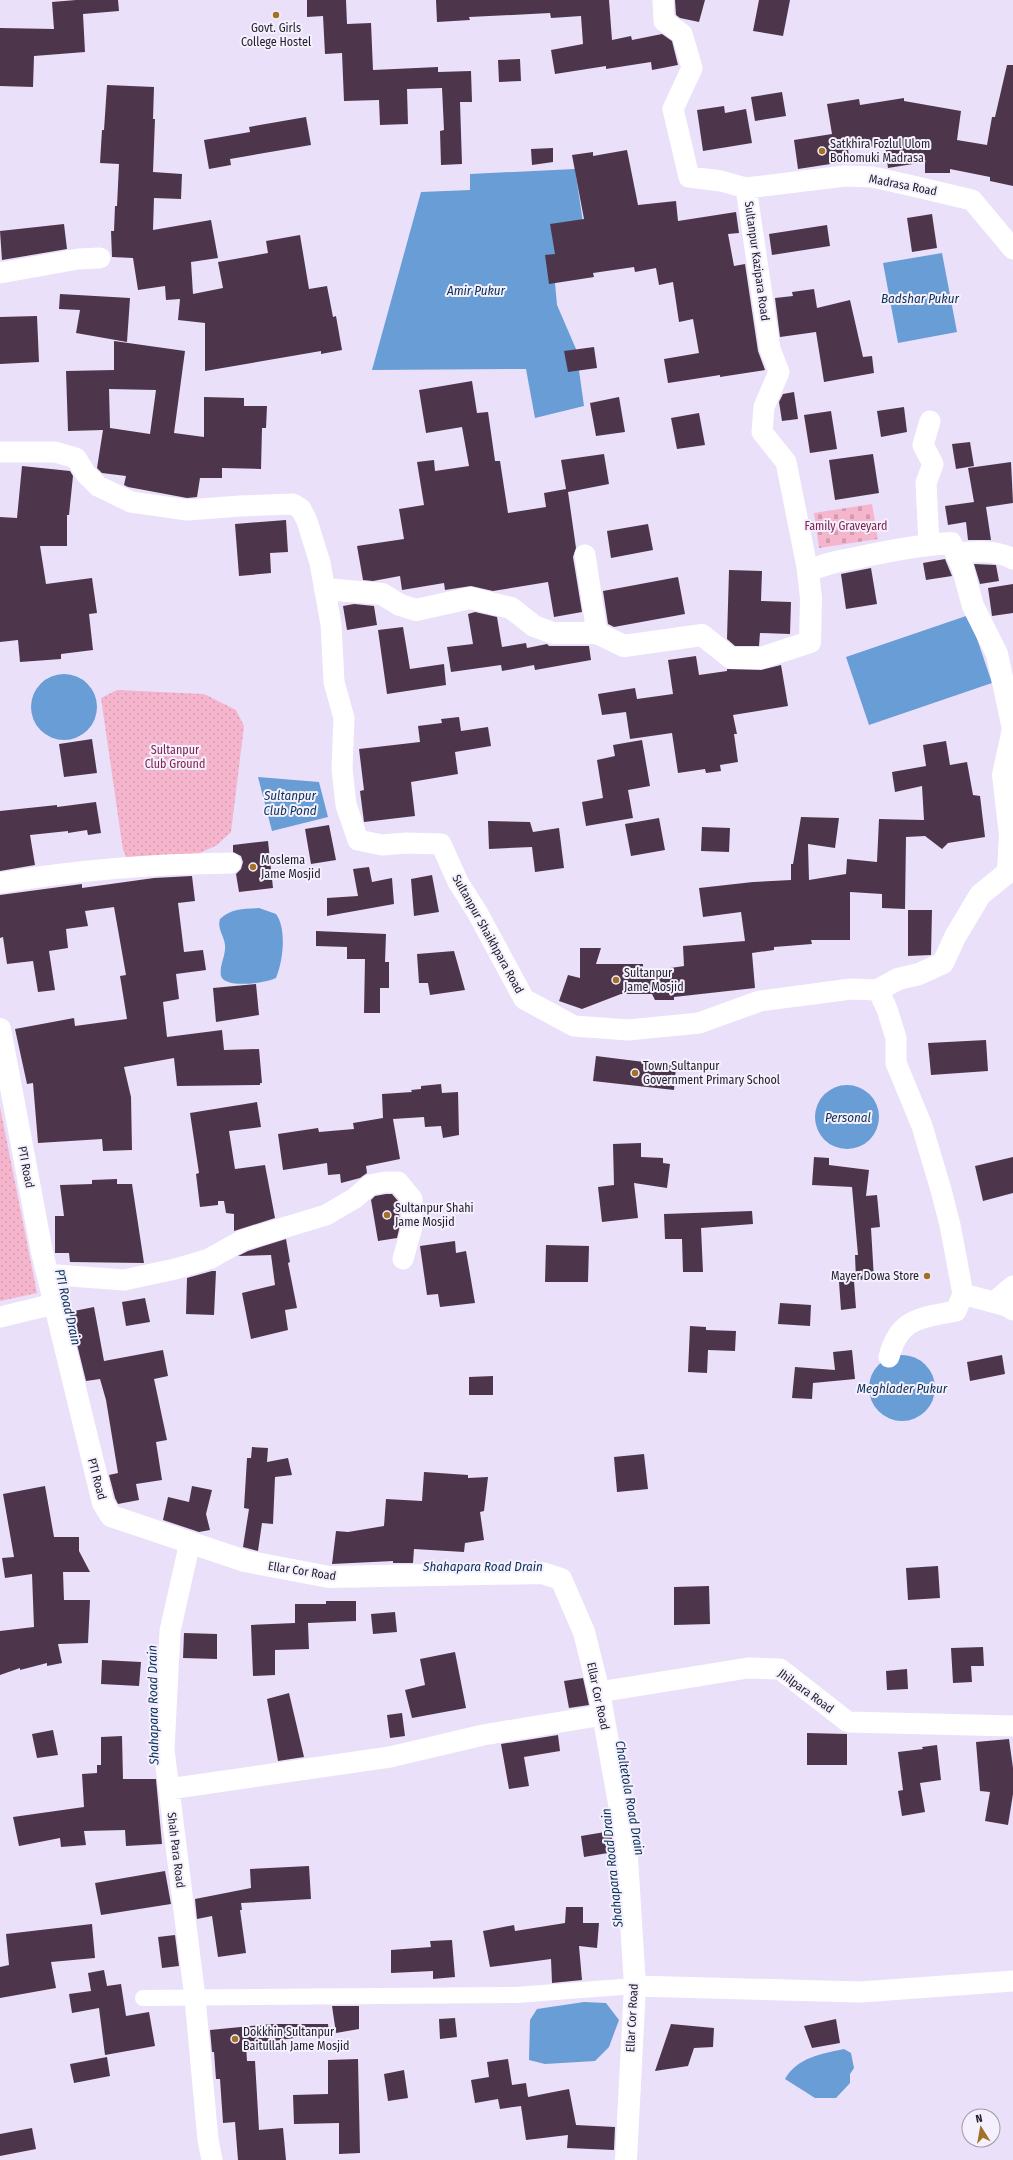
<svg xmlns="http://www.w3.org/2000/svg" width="1013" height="2160" font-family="'Fira Sans Condensed',sans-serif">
<defs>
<pattern id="cemetery-stones" width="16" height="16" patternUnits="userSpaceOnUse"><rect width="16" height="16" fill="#f4b5cd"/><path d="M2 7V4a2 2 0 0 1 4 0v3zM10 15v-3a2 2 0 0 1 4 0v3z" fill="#d19bb0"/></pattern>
<pattern id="park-dots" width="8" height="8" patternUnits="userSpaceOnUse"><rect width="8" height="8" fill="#f4b5cd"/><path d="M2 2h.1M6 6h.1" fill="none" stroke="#d19bb0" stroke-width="1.8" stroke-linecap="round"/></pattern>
</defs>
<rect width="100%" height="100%" fill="#eae0fa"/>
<!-- cemetery -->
<path fill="url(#cemetery-stones)" d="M872 504 878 539 819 548 814 513Z"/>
<!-- park -->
<path fill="url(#park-dots)" d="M117 690 204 694 236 710 244 726 231 832 217 845 198 854 129 862 123 850 101 698Z
M0 1107 37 1293 0 1301Z"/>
<!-- water -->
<path fill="#689dd6" d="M575 169 584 229 554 272 557 305 576 349 584 406 535 418 526 369 372 370 421 192 470 190V174Z
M942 253 957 332 898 343 883 263Z
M969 615 992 683 869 725 846 657Z
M31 707a33 33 0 1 1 66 0a33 33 0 1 1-66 0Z
M258 777 319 782 328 817 272 831Z
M259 908 276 914C287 929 283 961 276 978 266 983 225 989 221 976 219 965 226 956 225 945 224 935 217 929 220 919 231 908 245 909 259 908Z
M815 1117a32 32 0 1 1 64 0a32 32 0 1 1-64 0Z
M869 1388a33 33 0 1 1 66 0a33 33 0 1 1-66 0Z
M584 2002 606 2003 619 2020 609 2047 595 2061 545 2064 529 2060 530 2020 537 2009Z
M844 2049 851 2053 854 2068 850 2074V2083L836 2098H815L785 2079C798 2057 821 2054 844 2049Z"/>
<!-- building -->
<path fill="#4d364b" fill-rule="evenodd" d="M76 0H118L119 11 83 14 85 52 34 56 33 87 0 86V28L54 29 52 2Z
M307 0H346L347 24 371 23 373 70 438 67V72L471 71 472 102H460L462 164 441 165 440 131 444 130 442 88 407 89 408 124 380 125 379 100 344 101 342 53 325 54 323 16 307 17Z
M436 0H609L612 40 631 36 632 40 662 34 672 41 678 65 652 70 651 62 606 69V66L555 74 551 50 583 44 581 16 551 18 550 13 512 15 469 17 470 20 437 22Z
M675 0H705L699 22 680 18 676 15Z
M759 0H790L783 36 753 31Z
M520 59 521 81 499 82 498 60Z
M1007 65H1013V186L990 181V177L950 169V173H925V162L888 168 885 145 848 150 850 161 798 169 794 140 832 134 827 104 859 99 860 105 904 98V101L961 111 957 140 987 145 992 117H995Z
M107 85 154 87 153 119H155L153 172 182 174 181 199 154 198 153 230 211 220 218 258 191 262 193 294 223 288 218 262 268 253 266 241 300 235 309 289 327 286 333 317 336 316 342 350 321 354V351L205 371V323L178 320 180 299 166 300 165 286 138 290 133 258 112 257 111 231H114L115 206H117L119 164 100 163 102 130H104Z
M782 92 786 116 755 121 751 97Z
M724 106 725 113 746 109 752 143 703 151 697 110Z
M306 117 311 145 230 159 231 165 209 169 204 140 250 132 249 127Z
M553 148V162L532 165 531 149Z
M627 150 638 205 676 201 678 221 736 212 739 233 728 234 734 266 745 264 758 351 765 370 720 377V375L668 383 664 359 699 353 693 319 679 322 673 282 659 285 656 268 635 272 634 267 593 273 594 277 549 284 545 255 555 254 550 224 584 219 572 155 593 152V156Z
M932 214 937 248 912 252 907 218Z
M64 224 67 249 2 260 0 231Z
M827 225 830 246 772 255 769 234Z
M814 289 817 308 850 300 863 357 872 356 874 373 824 382 816 332 780 337 775 298 793 296 792 292Z
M60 294 130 298 127 342 76 333 80 310 59 309Z
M37 316 39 362 0 364V317Z
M114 341 185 351 174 433 204 437V397L244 398V406H267L266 428H262L261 469 222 468V478H200L197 497 187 498 128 487 124 485 126 476 102 473 97 468 103 430 68 431 66 371 114 370ZM109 389 156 390 150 434 110 428Z
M594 347 597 368 568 372 564 351Z
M472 381 477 413 488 412 495 461H500L508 513 546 507 544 493 566 489 561 460 604 454 609 484 568 492 576 548 573 557 582 612 554 617 548 582 493 591 471 586 445 590 444 583 402 590 400 576 373 581 363 580 357 546 404 539 399 509 424 505 417 462 434 460 435 471 469 466 462 427 426 433 419 390Z
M794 392 798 419 782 421 779 402 783 394Z
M619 397 625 432 596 436 590 403Z
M904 407 907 432 881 437 877 411Z
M831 411 837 449 810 453 804 415Z
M699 413 705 445 677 449 671 418Z
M970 442 974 466 956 469 952 444Z
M873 454 879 493 835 500 829 460Z
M1011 462 1013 503 986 507 991 540H968L966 522 948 525 945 506 974 502 968 468Z
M22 466 70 471 73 476 69 515H67V546H40L46 584 92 578 97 613 89 614 93 650 61 654V659L20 662 18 640 0 642V517L17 518Z
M286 520 288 552 270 553 271 573 239 576 235 524Z
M648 524 653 550 611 558 607 531Z
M945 559 952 576 926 580 923 563Z
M974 564 996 565 999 581 980 584Z
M871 568 877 604 846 609 841 574Z
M729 570 762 571 761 601 791 602 790 634 760 633 759 646H735L727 639Z
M678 577 685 614 614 627 608 624 603 591Z
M1013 584V613L992 616 988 588Z
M354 604 374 606 377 625 347 630 343 606Z
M475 612 497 617 502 647 526 643 527 648 547 644 549 646H589L591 660 535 670 534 665 502 671 501 665 451 672 447 647 473 644 468 614Z
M403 627 410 669 444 664 446 685 387 694 378 630Z
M696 656 699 675 727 671V669L761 670 781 665 788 706 733 715 737 734H734L738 762 720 765 721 771 706 773 705 769 678 773 672 733 630 739 626 712 602 715 598 694 635 688 637 699 673 694 668 660Z
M459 717 461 731 488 727 491 746 455 752 458 774 411 782 415 816 364 822 360 791 364 790 359 749 420 742 418 726 442 723 441 719Z
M92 739 97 773 64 777 59 744Z
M642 740 650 786 628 790 633 818 586 826 582 802 603 798 597 760 615 756 613 745Z
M946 741 950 765 967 762 973 795 980 796 985 837 948 843 942 849 925 836 906 837 905 909 882 908V894L850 892V940H811L812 944 774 947V950L752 953 755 988 674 997V1000H655L652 994H621L582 1009 559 1001 568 975 580 978V948H601L596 964H643V972L684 966 683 946 745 941 741 912 703 917 699 888 753 882 791 880V864H793L801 817 839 818 835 848 808 844 809 880 846 874 847 859 877 862 879 819 924 820 922 786 895 792 892 772 926 766 923 745Z
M96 802 101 833 88 835 87 830 68 833V831L30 835 35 865 0 871V811L57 805V807Z
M659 818 665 850 631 856 625 824Z
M488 821 530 822 533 832 559 828 564 868 535 872 532 847 489 849Z
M329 825 336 860 311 864 305 829Z
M702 827 730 828 729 852 701 851Z
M268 841 273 888 239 892 236 874 241 869 243 862 241 856 233 852V845Z
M369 867 372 882 392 878 394 904 327 916V898L358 896 353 869Z
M432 875 439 912 414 916 411 879Z
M192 876 195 901 178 903 184 952 203 950 206 970 176 974 179 999 163 1002 167 1037 222 1030 224 1050 259 1049 262 1083H260V1085L177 1086 174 1058 124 1067 131 1097 132 1150 103 1151 102 1139 38 1143 33 1083 27 1084 15 1029 74 1018 75 1026 127 1019 120 976 126 975 114 907 85 911 88 926 66 929 68 948 49 951 55 990 38 992 33 961 7 964 3 937 0 938V895L82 884V888L154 878Z
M908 910H932L931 955 908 956Z
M316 931 386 934 385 962H389V988H380V1013H364L365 959H347V947L316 946Z
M454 951 465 990 430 995 428 983H419L417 954Z
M256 984 259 1015 216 1022 213 988Z
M986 1040 988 1071 931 1075 928 1043Z
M596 1056 676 1066 674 1090 593 1081Z
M441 1084 442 1093 458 1092 459 1135 443 1138 441 1126 425 1127 424 1117 393 1119 400 1159 366 1166 367 1173 360 1178 341 1183 340 1174 328 1175 327 1163 283 1170 278 1134 318 1128 319 1132 354 1129 353 1123 383 1118 382 1094 412 1092 411 1090 421 1089V1086Z
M257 1102 261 1127 229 1131 235 1169 265 1165 275 1218 234 1231V1214L226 1213 224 1201H218V1205L200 1207 196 1174 199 1173 190 1113Z
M641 1143V1157L663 1158V1163L670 1164 667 1188 634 1183 638 1218 602 1222 598 1187 614 1185 613 1144Z
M814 1157 829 1158V1165L869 1170 866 1196 877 1195 880 1227 871 1228 874 1279 856 1280 855 1255H858L852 1187 812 1185Z
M1013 1157V1193L983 1201 975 1166Z
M117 1179V1184H132L144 1263 70 1262 69 1253H55V1216H64L60 1185 92 1184V1180Z
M386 1194H392L398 1201 400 1225 397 1238 378 1241 371 1200 375 1196Z
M752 1211 753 1224 701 1228 703 1272H683L682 1239H665L664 1214Z
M286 1239 290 1262 288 1263 297 1308 285 1310 288 1330 251 1339 242 1293 275 1285 271 1255 238 1256 248 1251Z
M455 1241 456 1253 466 1251 475 1303 440 1307 438 1294 427 1295 420 1246Z
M546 1245 589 1246 588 1282H545Z
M212 1271H216L214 1315 186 1314 187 1278Z
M854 1281 856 1308 841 1310 839 1282Z
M145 1298 150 1322 126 1326 122 1302Z
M780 1303 811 1305 810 1326 778 1324Z
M94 1307 104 1361 163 1350 168 1376 154 1379 167 1440 156 1442 162 1480 136 1484 139 1500 118 1504 115 1498 109 1475 118 1473 106 1400 100 1379 86 1381 69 1312Z
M690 1326 706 1327V1330L736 1331 735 1351 708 1350 707 1373 688 1372Z
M852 1350 855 1379 813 1383 812 1399 792 1398 795 1367 835 1370 833 1352Z
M1002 1355 1005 1374 970 1381 967 1362Z
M493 1376V1395H469V1377Z
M252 1447 268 1448 267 1462 288 1458 292 1475 275 1477 273 1524 262 1523 258 1551 243 1547 249 1509 244 1508 247 1458H251Z
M644 1454 648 1489 617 1492 614 1457Z
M424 1472 468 1475V1478L488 1477 484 1511 480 1512 484 1540 465 1543 464 1552 414 1549 413 1563H393V1561L332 1564 336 1531 348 1532 384 1526 386 1499 422 1501Z
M45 1486 54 1537H79V1551L90 1572H63L64 1600H90L88 1643 58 1644 62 1663 47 1666V1663L20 1670V1668L0 1675V1631L34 1627 32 1574 5 1578 2 1558 14 1557 3 1494Z
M192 1486 212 1490 206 1514 210 1530 199 1532 163 1520 168 1497 189 1502Z
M938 1566 940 1598 908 1600 906 1568Z
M709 1586 710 1624 674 1625V1587Z
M326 1601H356V1621L308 1623 309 1649 275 1650V1675L253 1676 251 1625 295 1623V1604H326Z
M395 1612 397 1632 373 1634 371 1614Z
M184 1633 217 1634V1659L183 1658Z
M983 1647 984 1666H971L972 1682 953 1683 951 1648Z
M455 1652 466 1708 412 1718 405 1690 425 1685 420 1659Z
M102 1660 141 1662 139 1686 101 1684Z
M907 1669 908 1689 887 1690 886 1671Z
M583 1678 589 1705 569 1708 564 1681Z
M289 1693 304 1757 278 1761 267 1699Z
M402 1713 405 1736 390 1738 387 1715Z
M53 1730 58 1755 37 1758 32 1734Z
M807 1733 847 1734V1765H807Z
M558 1735 560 1751 524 1757 529 1786 509 1789 501 1744Z
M122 1736 123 1779H156L162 1844 126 1846 125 1830 84 1831 86 1845 61 1847 60 1838 19 1846 13 1817 84 1807 82 1774 97 1773V1765H101V1737Z
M1009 1739 1013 1768V1794L1008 1825 985 1821 990 1792 980 1791 976 1742Z
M937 1745 941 1780 920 1783 925 1812 902 1816 898 1791 903 1790 898 1752 923 1749 922 1747Z
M611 1831 614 1852 584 1857 581 1836Z
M309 1866 311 1899 241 1903 242 1910H240L246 1953 218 1957 212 1916 197 1919 195 1899 251 1888 250 1869Z
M165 1871 171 1904 101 1915 95 1883Z
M566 1907H583V1923H599L597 1948 579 1946 582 1980 552 1983 551 1959 490 1967 483 1931 514 1925 515 1931 565 1923Z
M92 1924 95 1958 51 1962 56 1988 0 1998V1967L9 1965 6 1934Z
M175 1935 179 1966 162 1968 158 1937Z
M452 1940 455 1977 433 1979V1971L391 1973V1950L431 1947 430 1941Z
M104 1970 107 1986 121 1984 126 2016 149 2012 155 2046 105 2055 99 2008 72 2013 69 1994 91 1991 88 1973Z
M332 2006H359V2029L336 2033Z
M455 2018 457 2037 440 2039 439 2019Z
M836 2019 840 2043 812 2048 804 2026Z
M272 2024H328L329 2033 246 2045 247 2061H255L259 2130 283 2128 286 2160H238L235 2122 223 2123 220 2079H216L214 2052H212L210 2030Z
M671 2024 714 2028 713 2047 694 2048 688 2066 655 2071Z
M107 2057 110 2076 74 2083 70 2064Z
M358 2059 360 2153 339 2154V2123L294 2124 293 2095 328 2094V2060Z
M508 2059 512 2085 526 2083 528 2097 569 2089 576 2125 615 2127 614 2150 567 2148 568 2135 526 2140 521 2106 500 2109 498 2099 475 2103 471 2080 489 2077 487 2062Z
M404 2070 408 2098 388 2101 384 2074Z
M32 2128 36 2149 0 2156V2134Z"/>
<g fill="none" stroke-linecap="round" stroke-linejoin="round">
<!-- minor -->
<path stroke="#fff" stroke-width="16" d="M143 1998 516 1995 635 1986"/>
<!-- tertiary -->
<path stroke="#fff" stroke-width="21" d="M663 0 664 21 682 34 692 68 673 109 689 177 721 181 746 188 770 349 779 372 764 407 762 432 786 462 808 572
M746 188 845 176 873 177 917 187 972 200 1013 249
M0 273 78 259 100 258
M0 452H55L76 458 86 474 98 486 131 502 187 510 240 506 293 504 301 509 307 521 320 563 331 624 334 682 344 718 342 769 346 805 358 840 382 845 406 843 441 844 458 882 477 912 524 999 574 1026 628 1030 699 1023 760 1001 851 989 878 990 887 1009 896 1038V1063L922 1126 941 1190 950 1225 963 1294 1007 1306 1013 1310
M929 544 926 483 933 464 923 445 930 421
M956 553C976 552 994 549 1013 559
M585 555 597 633
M0 883C76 870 154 864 231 863
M48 1276 57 1275 124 1280 175 1269 209 1259 243 1240 326 1215 355 1198 370 1185 385 1182H398L412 1199V1227L403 1259
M994 1302 1013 1286
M0 1317 54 1304
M889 1357C899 1317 922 1318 956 1311L963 1294
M190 1542 170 1631 164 1750 195 1998 208 2140 212 2160
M599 1692 748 1668 780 1669 848 1722 1013 1726
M169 1789 390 1757 483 1735 603 1715
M635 1986 861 1992 1013 1981"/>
<!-- secondary -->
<path stroke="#fff" stroke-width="22" d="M325 589 382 594 400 605 416 610 470 598 511 608 534 626 553 633H597L624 646 702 635 731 658H761L810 642 811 598 808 572C823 564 839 561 856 558 888 551 918 545 951 543L962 566 973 606 997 654 1013 729 1003 775 1010 835 1008 872 980 895 955 937 943 963 919 974 898 979 878 990
M0 1029 42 1252 103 1503 111 1516 245 1561 329 1577 542 1573 561 1579 584 1632 599 1692 626 1842 635 1986 626 2160"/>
</g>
<!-- markers -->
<g fill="#a37027" stroke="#f5f0fd" stroke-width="1.5">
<circle cx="276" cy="15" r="4"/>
<circle cx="822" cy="151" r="4"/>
<circle cx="253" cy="867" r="4"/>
<circle cx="616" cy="980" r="4"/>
<circle cx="635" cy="1073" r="4"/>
<circle cx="387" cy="1215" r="4"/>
<circle cx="927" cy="1276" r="4"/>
<circle cx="235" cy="2039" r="4"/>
</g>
<g text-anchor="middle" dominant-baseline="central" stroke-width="4" stroke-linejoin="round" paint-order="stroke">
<!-- poi labels -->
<g font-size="12" fill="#221d29" stroke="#f5f0fd" text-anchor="start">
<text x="276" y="28" text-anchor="middle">Govt. Girls<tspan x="276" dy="14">College Hostel</tspan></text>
<text x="830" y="144">Satkhira Fozlul Ulom<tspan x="830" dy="14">Bohomuki Madrasa</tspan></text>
<text x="261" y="860">Moslema<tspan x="261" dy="14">Jame Mosjid</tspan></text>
<text x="624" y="973">Sultanpur<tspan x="624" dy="14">Jame Mosjid</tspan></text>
<text x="643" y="1066">Town Sultanpur<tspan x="643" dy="14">Government Primary School</tspan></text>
<text x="395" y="1208">Sultanpur Shahi<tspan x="395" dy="14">Jame Mosjid</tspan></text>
<text x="919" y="1276" text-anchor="end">Mayer Dowa Store</text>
<text x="243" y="2032">Dokkhin Sultanpur<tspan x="243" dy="14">Baitullah Jame Mosjid</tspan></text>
</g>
<!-- street labels -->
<g font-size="12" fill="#221d29" stroke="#f5f0fd">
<text transform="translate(903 185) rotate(11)">Madrasa Road</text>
<text transform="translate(757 261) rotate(82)">Sultanpur Kazipara Road</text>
<text transform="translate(488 934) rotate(61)">Sultanpur Shaikhpara Road</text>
<text transform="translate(26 1167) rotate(79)">PTI Road</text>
<text transform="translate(97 1479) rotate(75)">PTI Road</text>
<text transform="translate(302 1571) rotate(9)">Ellar Cor Road</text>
<text transform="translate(806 1691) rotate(36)">Jhilpara Road</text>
<text transform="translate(598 1696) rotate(78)">Ellar Cor Road</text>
<text transform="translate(176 1850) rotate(83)">Shah Para Road</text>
<text transform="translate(632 2018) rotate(-87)">Ellar Cor Road</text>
</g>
<!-- park labels -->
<g font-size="12" fill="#7f2450" stroke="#f5f0fd">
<text x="846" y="526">Family Graveyard</text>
<text x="175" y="750">Sultanpur<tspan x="175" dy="14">Club Ground</tspan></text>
</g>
<!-- water labels -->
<g font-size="13" font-style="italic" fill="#0a3156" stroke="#f5f0fd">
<text x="476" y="290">Amir Pukur</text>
<text x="920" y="298">Badshar Pukur</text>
<text x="290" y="795">Sultanpur<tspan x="290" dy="15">Club Pond</tspan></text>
<text x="848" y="1117">Personal</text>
<text transform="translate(68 1307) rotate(77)">PTI Road Drain</text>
<text x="902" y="1388">Meghlader Pukur</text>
<text x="483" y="1566">Shahapara Road Drain</text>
<text transform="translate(153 1705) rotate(-91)">Shahapara Road Drain</text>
<text transform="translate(630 1798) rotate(80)">Chaltetola Road Drain</text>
<text transform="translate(612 1868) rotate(-96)">Shahapara Road Drain</text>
</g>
</g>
<!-- north arrow -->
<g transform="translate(981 2128) rotate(349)"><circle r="19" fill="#f5f0fd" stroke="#a19ca8"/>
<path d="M0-3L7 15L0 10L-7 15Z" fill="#a37027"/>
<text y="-6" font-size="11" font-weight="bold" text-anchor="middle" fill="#221d29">N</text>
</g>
</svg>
